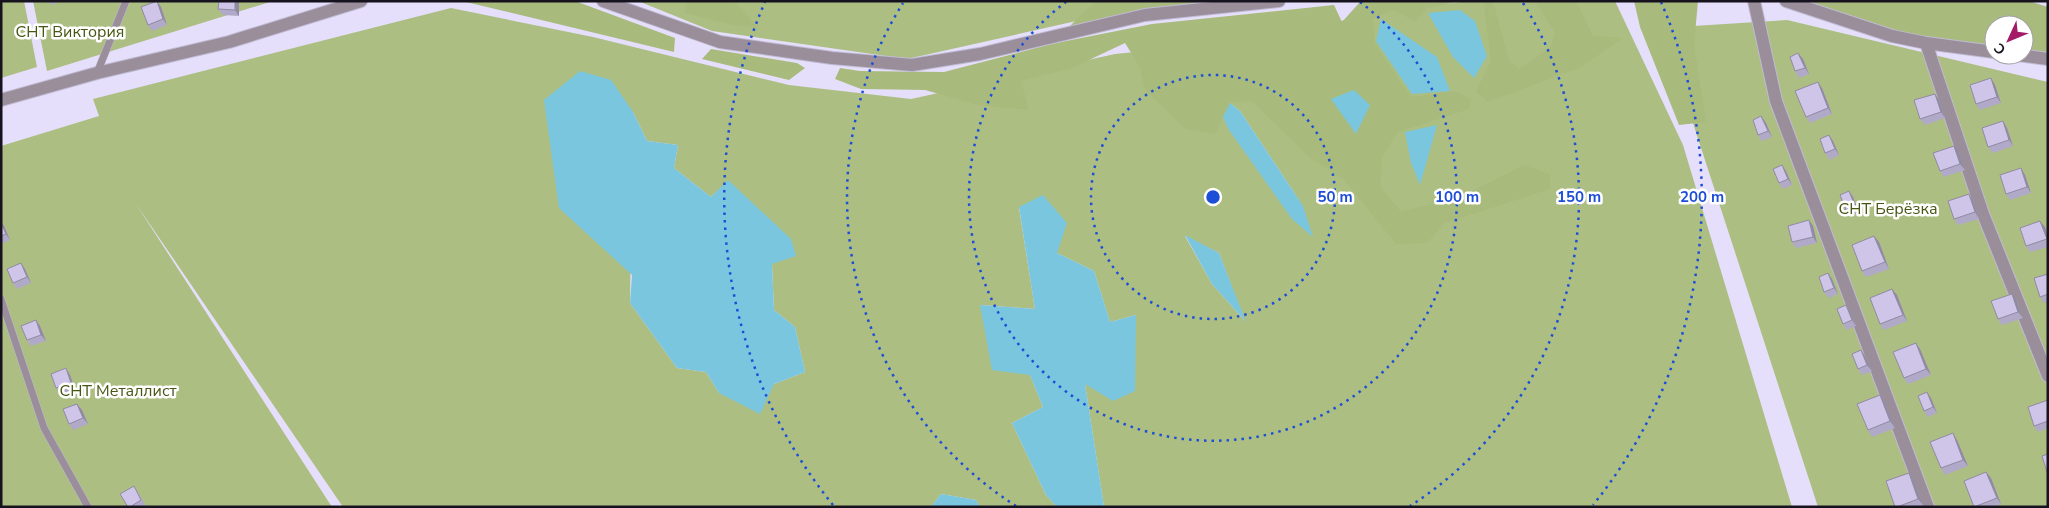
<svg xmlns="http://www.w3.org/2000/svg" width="2049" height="508" font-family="'Nunito Sans',sans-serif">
<rect width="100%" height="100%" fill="#e5dffb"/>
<!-- green -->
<path fill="#adbe83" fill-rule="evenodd" d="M1 1H24L37 67 1 78Z
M33 1H273L47 71Z
M638 1H1166L907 59 712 31Z
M1469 1H1615L1683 145 1792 507H1104L1085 384 1136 315 1110 322 1094 271 1057 253 1019 208 1035 309 980 305 1030 375 1043 407 1012 423 1046 495 1057 507H980L976 500 941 494 931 507H343L136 204 332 507H1V146L99 116 93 99 451 8 593 37 789 85 911 99 1115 54 1275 38 1376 12ZM1230 103 1240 111 1303 206ZM633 112 647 141 678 145 674 168 711 197 728 181 772 264 774 310 795 327 805 372 774 384 719 393 706 372 677 368 630 303ZM1185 236 1219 253 1245 321 1212 284Z
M1787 20 2048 82V507H1818L1662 28Z"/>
<!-- forest -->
<path fill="#a9ba7d" d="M467 1H575L675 38 674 52 466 2Z
M686 1H734L758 28 733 25 685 13Z
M1097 1H1225L1067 29 1085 11Z
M1363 1H1460L1427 8 1414 21 1394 10 1372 19 1375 43 1411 97 1455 91 1471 99 1469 109 1398 132 1382 156 1380 186 1401 212 1464 195 1524 165 1550 174V189L1445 223 1427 243 1396 244 1345 181 1307 155 1251 100 1230 103 1215 134 1186 129 1145 90 1140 67 1125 43 1072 68 1021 81 1029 110 978 105 925 90 861 89 835 79 840 68 860 71 944 72 1051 44 1152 24 1334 5 1342 22 1360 2Z
M1483 1H1493L1509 61 1519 69 1550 47 1555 33 1538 5 1532 1H1576L1593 36 1623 38 1581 67 1488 102 1476 92 1491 60Z
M1634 1H1698L1694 45 1706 122 1679 125 1640 27Z
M1799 1H2029L2048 7V53L2024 50V25H1994V47L1927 40 1878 28Z
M711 49 797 63 805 68 789 80 702 59Z"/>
<!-- water -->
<path fill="#79c6de" d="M1460 10 1475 21 1487 56 1474 78 1453 57 1428 13Z
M1381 19 1437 57 1450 91 1412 94 1376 41Z
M580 71 611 80 633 112 647 141 678 145 674 168 711 197 728 180 791 239 796 256 772 264 774 310 795 327 805 372 774 384 760 414 719 393 706 372 677 368 630 303 632 275 559 208 544 100Z
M1354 90 1370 105 1356 134 1331 99Z
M1230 103 1240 111 1303 206 1313 237 1292 219 1229 130 1223 117Z
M1437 125 1420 185 1411 163 1405 132Z
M1043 195 1067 223 1057 253 1094 271 1110 322 1136 315 1135 391 1113 401 1085 384 1104 507H1057L1046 495 1012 423 1043 407 1030 375 992 370 980 305 1035 309 1019 207Z
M1185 235 1219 253 1246 322 1212 284Z
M941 494 976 500 980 507H931Z"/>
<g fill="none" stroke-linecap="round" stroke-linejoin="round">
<defs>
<path id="lane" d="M97 73 126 1
M1 299 44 428 88 507"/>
<path id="street" d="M603 1 720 42 832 58 912 65 980 54 1145 15 1279 1
M1754 1 1776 101 1928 507
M1786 1 1892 36 1926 43 1994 52
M1926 43 1983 214 2048 376
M2018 55 2048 59
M1 100 97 73 229 42 361 1"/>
</defs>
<!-- lane casing -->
<use href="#lane" stroke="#c0bad3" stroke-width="8"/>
<!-- street casing -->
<use href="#street" stroke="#c0bad3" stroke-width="14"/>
<!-- lane -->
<use href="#lane" stroke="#998e9a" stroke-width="7"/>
<!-- street -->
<use href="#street" stroke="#998e9a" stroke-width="12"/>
</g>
<!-- wall -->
<path fill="#b1a9c8" d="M49 1H61L51 5Z
M219 1H239V16L223 15 218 9Z
M161 7 167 25 152 31 148 25Z
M1798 53 1803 59 1809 74 1799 78 1795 71Z
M1995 85 2001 103 1980 110 1976 104Z
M1822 88 1832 114 1810 123 1806 117Z
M1935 94 1939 100 1945 118 1925 125 1920 119Z
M1761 116 1766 123 1772 137 1762 141 1758 135Z
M2007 128 2013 146 1993 153 1988 147Z
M1829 135 1833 141 1839 155 1830 160 1825 153Z
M1959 152 1965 170 1944 177 1940 171Z
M1786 171 1792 185 1783 189 1779 183Z
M2025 175 2031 193 2010 200 2006 194Z
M1849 191 1853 197 1859 212 1850 216 1846 210Z
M1969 194 1973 200 1979 219 1958 225 1954 219Z
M1809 220 1813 226 1817 243 1796 248 1792 242Z
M1 222 4 226 10 240 1 244Z
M2045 227 2048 236V247L2030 252 2026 246Z
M1879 242 1889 269 1866 277 1862 271Z
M21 263 25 269 31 283 17 289 13 283Z
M1828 273 1832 279 1838 294 1829 298 1824 292Z
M2048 274V302L2044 303 2040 297Z
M1897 295 1907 321 1884 330 1880 324Z
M2016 300 2023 318 2002 325 1998 319Z
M1846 305 1850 311 1856 326 1847 330 1843 324Z
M36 320 40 326 46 341 31 346 27 340Z
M1916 343 1920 349 1931 375 1908 384 1904 378Z
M1865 356 1872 371 1862 375 1858 369Z
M70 375 75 389 61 394 56 388Z
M1880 395 1884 401 1895 428 1872 437 1868 430Z
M1931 398 1937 413 1928 417 1924 411Z
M2048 400V428L2038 432 2034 426Z
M77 404 82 410 88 424 73 430 69 424Z
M1957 440 1968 466 1945 475 1941 468Z
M1986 472 1991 478 2001 504 1994 507H1974Z
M1909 473 1913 479 1923 505 1918 507H1895Z
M138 492 146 506 144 507H128Z"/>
<!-- shaded-wall -->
<path fill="#908aa2" d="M157 1 161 7 167 25 163 19Z
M235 1H239V16L235 10Z
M1798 53 1803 59 1809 74 1805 68Z
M1991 78 1995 85 2001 103 1997 97Z
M1818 82 1822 88 1832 114 1828 108Z
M1935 94 1939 100 1945 118 1941 112Z
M1761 116 1766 123 1772 137 1768 131Z
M2003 121 2007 128 2013 146 2009 140Z
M1829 135 1833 141 1839 155 1835 149Z
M1954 146 1959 152 1965 170 1960 164Z
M1782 165 1786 171 1792 185 1788 179Z
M2021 168 2025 175 2031 193 2027 187Z
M1849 191 1853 197 1859 212 1855 206Z
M1969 194 1973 200 1979 219 1975 212Z
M1809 220 1813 226 1817 243 1813 237Z
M2040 221 2045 227 2048 236V241Z
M1 222 4 226 10 240 6 234Z
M1874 236 1879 242 1889 269 1885 262Z
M21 263 25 269 31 283 27 277Z
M1828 273 1832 279 1838 294 1834 288Z
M1892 289 1897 295 1907 321 1903 315Z
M2012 294 2016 300 2023 318 2018 312Z
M1846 305 1850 311 1856 326 1852 320Z
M36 320 40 326 46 341 41 335Z
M1916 343 1920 349 1931 375 1926 369Z
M1861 350 1865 356 1872 371 1867 365Z
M66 368 70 375 75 389 71 383Z
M1927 392 1931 398 1937 413 1933 407Z
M1880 395 1884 401 1895 428 1890 421Z
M77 404 82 410 88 424 83 418Z
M1953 433 1957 440 1968 466 1963 460Z
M1986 472 1991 478 2001 504 1997 498Z
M1909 473 1913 479 1923 505 1918 499Z"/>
<!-- building -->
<path fill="#cec5e8" stroke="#908aa2" d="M157 1 163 19 148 25 141 7Z
M219 1H235V10L218 9Z
M1798 53 1805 68 1795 71 1790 57Z
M1991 78 1997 97 1976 104 1970 85Z
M1818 82 1828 108 1806 117 1795 91Z
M1935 94 1941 112 1920 119 1914 100Z
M1761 116 1768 131 1758 135 1753 120Z
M2003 121 2009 140 1988 147 1982 128Z
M1829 135 1835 149 1825 153 1820 139Z
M1954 146 1960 164 1940 171 1933 153Z
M1782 165 1788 179 1779 183 1773 169Z
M2021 168 2027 187 2006 194 2000 175Z
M1849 191 1855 206 1846 210 1840 195Z
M1969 194 1975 212 1954 219 1948 201Z
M1809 220 1813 237 1792 242 1788 226Z
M2040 221 2047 239 2026 246 2020 228Z
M1 223 6 234 1 236Z
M1874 236 1885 262 1862 271 1852 245Z
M21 263 27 277 13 283 7 269Z
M1828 273 1834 288 1824 292 1819 277Z
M2048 274V294L2040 297 2034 278Z
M1892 289 1903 315 1880 324 1870 298Z
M2012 294 2018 312 1998 319 1991 301Z
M1846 305 1852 320 1843 324 1837 309Z
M36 320 41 335 27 340 21 326Z
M1916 343 1926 369 1904 378 1893 352Z
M1861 350 1867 365 1858 369 1852 354Z
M66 368 71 383 56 388 51 374Z
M1927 392 1933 407 1924 411 1918 396Z
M1880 395 1890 421 1868 430 1857 404Z
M2048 400V421L2034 426 2028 407Z
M77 404 83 418 69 424 63 409Z
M1953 433 1963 460 1941 468 1930 442Z
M2048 454V475L2042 456Z
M1986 472 1997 498 1974 507 1964 481Z
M1909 473 1918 499 1897 507H1895L1886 481Z
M134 486 141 500 130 507H128L120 494Z"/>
<!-- distance rings -->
<g fill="none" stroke="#1d4ed8" stroke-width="2.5" stroke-dasharray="2.5 5">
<circle cx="1213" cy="197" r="122"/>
<path d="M1360 2A244 244 0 1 1 1066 2"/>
<path d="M1016 506A366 366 0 0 1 903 3M1523 3A366 366 0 0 1 1410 506"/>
<path d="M833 505A489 489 0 0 1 765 2M1661 2A489 489 0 0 1 1593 505"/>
</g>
<g text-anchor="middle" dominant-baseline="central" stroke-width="5" stroke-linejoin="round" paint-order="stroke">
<!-- park labels -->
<g font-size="16" fill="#485613" stroke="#fff">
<text x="70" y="32">СНТ Виктория</text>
<text x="1888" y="209">СНТ Берёзка</text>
<text x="118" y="391">СНТ Металлист</text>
</g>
</g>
<circle cx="1213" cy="197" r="8" fill="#1d4ed8" stroke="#fff" stroke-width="2.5"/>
<g font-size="15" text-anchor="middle" font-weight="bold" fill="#1d4ed8" stroke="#fff" stroke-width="5" stroke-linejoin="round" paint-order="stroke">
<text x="1335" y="202">50 m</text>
<text x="1457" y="202">100 m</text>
<text x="1579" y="202">150 m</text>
<text x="1702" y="202">200 m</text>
</g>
<!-- border -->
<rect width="2049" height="508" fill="none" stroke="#16131f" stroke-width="5"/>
<!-- north arrow -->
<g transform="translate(2009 40) rotate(226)"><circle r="24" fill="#ffffff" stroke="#a2a1a5"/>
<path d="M0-4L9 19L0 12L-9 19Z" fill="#a31b66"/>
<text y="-8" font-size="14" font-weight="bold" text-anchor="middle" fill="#16131f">С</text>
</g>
</svg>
